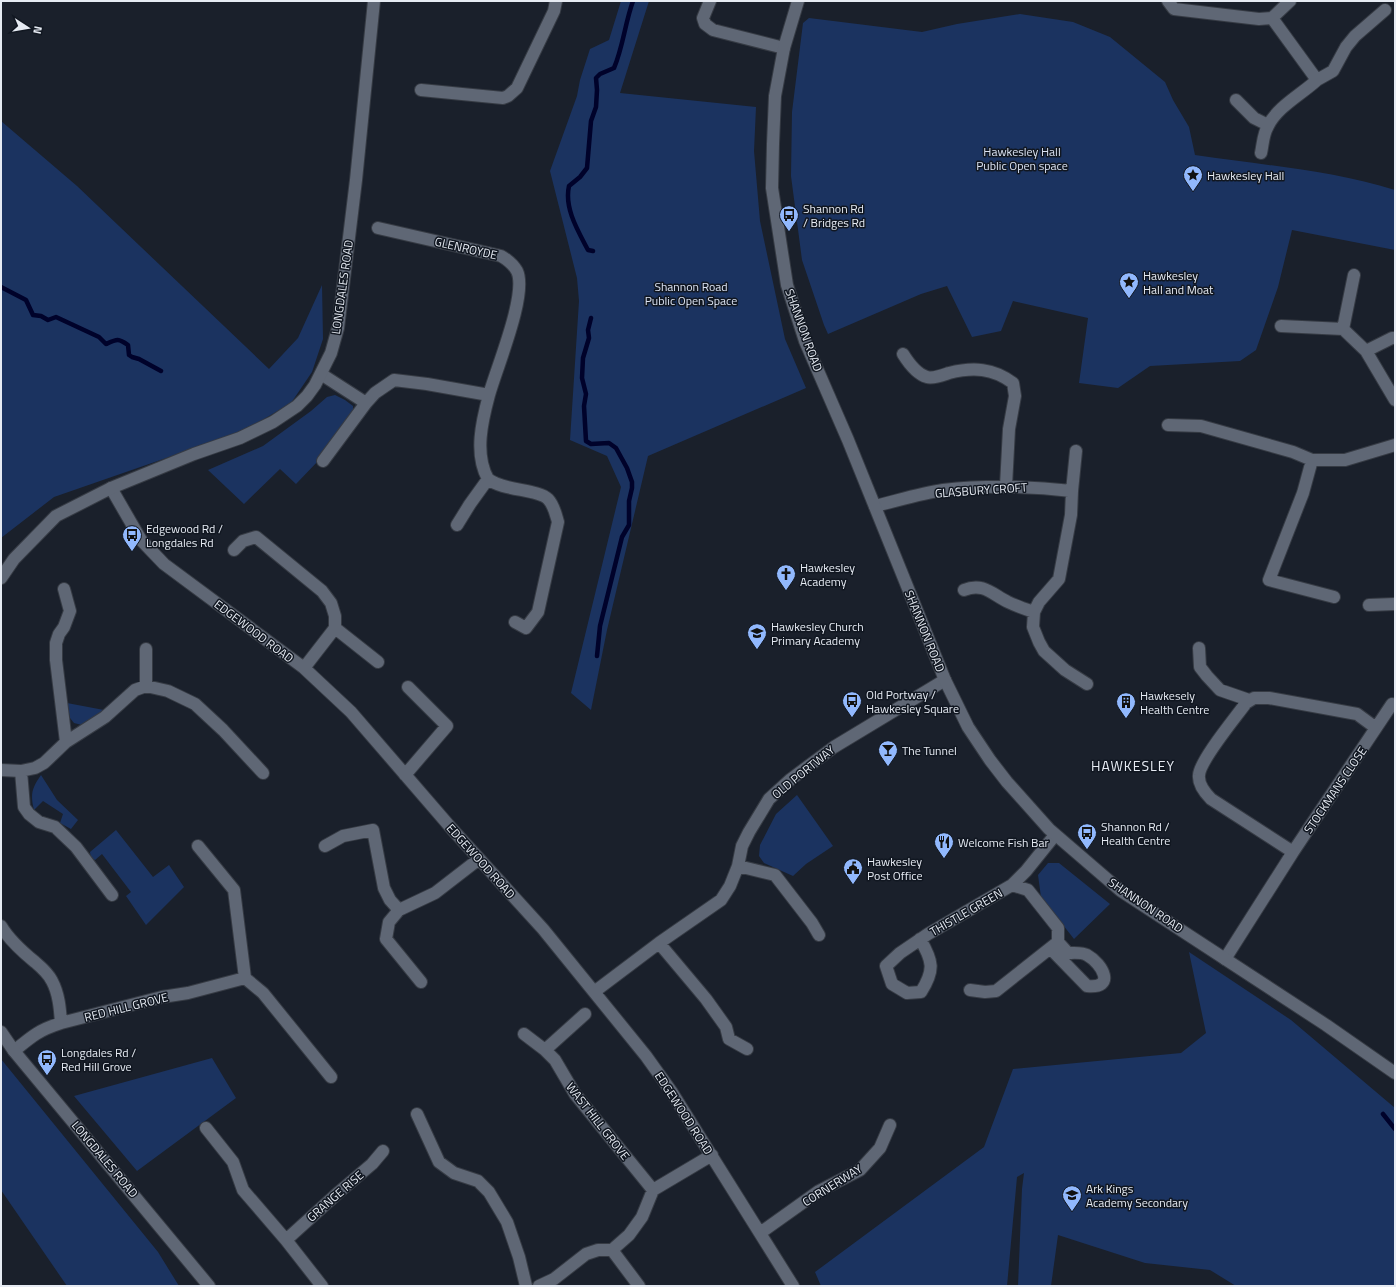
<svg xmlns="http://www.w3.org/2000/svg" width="1396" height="1287" font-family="'Titillium Web',sans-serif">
<rect width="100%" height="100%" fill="#1a202b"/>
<!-- green -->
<path fill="#1b3360" d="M621 1H649L620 93 756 107 754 151 760 221 785 339 806 388 648 456 607 630 591 710 571 693 621 487 607 456 570 440 579 301 577 278 550 171 577 96 580 80 590 49 609 40Z
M1020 14 1073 22 1110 37 1165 82 1173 100 1189 127 1195 155C1262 165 1330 170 1395 190V250L1292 230 1278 287 1256 350 1240 361 1150 366 1118 388 1079 383 1088 318 1013 301 1001 331 972 337 947 286 921 294 828 334 824 325 802 260 791 176 792 112 803 23 809 18 922 32 957 24Z
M1 121 77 186 269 369 298 338 322 285 323 339 312 372 291 403 244 431 54 497 1 538Z
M335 395 345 400 353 406V412L319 460 296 484 280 469 244 504 208 470 263 446 311 411 327 397Z
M67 703 104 710 96 719 82 725 74 723 70 718Z
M41 775 57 800 78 820 71 829 60 823 63 814 43 801 34 810C30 794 32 788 41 775Z
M797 795 833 846 806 864 793 876 764 863 759 856 760 845 776 814Z
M116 830 153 877 169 865 184 887 146 925 126 896 131 892 102 854 95 860 91 858 90 852Z
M1048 863H1059L1110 904 1074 939 1041 897 1038 875Z
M1189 952 1291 1020 1395 1108V1286H1236L1210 1270 1145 1263 1058 1235 1051 1286H1018L1022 1189 1024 1173 1017 1177 1007 1286H821L815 1272 984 1147 1013 1069 1181 1053 1206 1033Z
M212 1058 236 1098 137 1171 74 1096Z
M1 1059 158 1252 179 1286H67L1 1190Z"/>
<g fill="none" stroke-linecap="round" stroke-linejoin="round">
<!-- stream -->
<path stroke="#00022a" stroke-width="4.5" d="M593 251 588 250C578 231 564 208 569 186L580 177 587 168 591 121 596 107 597 90 596 78 600 74 614 68C623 47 625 23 633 1
M1 287 26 300 33 315 41 316 48 320 56 317 99 337 106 344C117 339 118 338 128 345L129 355 132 357 139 359 161 371
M591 318 588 330 589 338 583 358 582 378 586 394 584 406 586 441 591 444 609 443 616 448 627 468 632 482V488L629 501V525L622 537 600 626 597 656
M1383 1114 1395 1129"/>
<defs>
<path id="street" d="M710 1 703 18 705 24 713 30 784 48
M1168 1 1174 9 1259 19 1272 18 1290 1
M1317 80 1333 71 1346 47 1355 36 1385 10
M421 90 503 98 508 96 517 88 554 11 556 1
M1236 100 1254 118 1268 125
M1261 153C1263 144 1263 134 1268 126 1277 107 1302 94 1317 80L1272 18
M378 228 501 256C508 260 513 264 517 271 528 294 496 369 489 395
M1354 275 1343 329 1366 351 1395 400
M1281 326 1343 329
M1366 351 1392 338H1395
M903 354C908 362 916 374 927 377 933 379 943 375 949 373 973 367 993 368 1013 383L1015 396 1009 429 1006 486
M321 374 366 403 375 393 394 380 427 384 489 395C482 421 474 454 488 479L470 504 457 525
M1168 425 1201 426 1293 452 1312 460H1345L1395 445
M1312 460 1303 493 1269 580 1334 597
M323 461 366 403
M488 479C503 491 538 489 548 499 554 505 556 515 558 522L538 612 526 628 515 622
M111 488 141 540 164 564 304 668 351 712 452 829 543 929 646 1056 671 1091 793 1286
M1072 491 1071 515 1059 579 1039 602 1034 612 1033 627 1039 642 1044 651 1065 670 1087 684
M875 506C896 501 922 493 943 490 986 485 1029 486 1072 491L1076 451
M234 550 243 541 256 537 322 591 331 603 335 616V628
M64 589 70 611 64 627 59 634 56 643V660L66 742
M964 590C983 582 992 594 1008 602 1016 606 1025 609 1034 612
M1369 605 1395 604
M1199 648 1200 667 1207 676 1220 690 1249 700
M304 668 335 628 378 662
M146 686V649
M1 770 21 771 35 768 44 763 66 742 105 717 135 690 146 686 168 691 195 704 223 730 263 773
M21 771 24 807 29 814 39 822 55 827 76 847 112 895
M405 775 447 726 408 687
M325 846 343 836 373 830 384 888 390 900 399 910
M1293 852 1211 799C1205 793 1198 784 1199 775 1200 760 1236 717 1246 703L1254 698H1269L1357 714 1376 728
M738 866 775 875 812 923 819 935
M1 926C8 938 24 953 35 962 42 968 48 973 52 981 59 994 60 1009 61 1023
M920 939C933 961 935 970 921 992L907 993 892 984 886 966 900 953 928 934 1012 885 1026 871 1055 835
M659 943 706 999 726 1027 729 1039 747 1049
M1051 949 1087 986C1116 989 1103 964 1087 955 1082 952 1073 953 1068 953L1058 942
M1225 959 1293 852 1392 704
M245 978 263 993 331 1077
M421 982 386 939 389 922 399 910 435 893 479 859
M970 990 985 992 996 991 1058 942V928L1028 890 1012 885
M594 992 659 943 721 900 730 886 738 866 742 846 749 832 769 799 791 779 834 747 945 680
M524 1034 545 1050 555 1060 575 1094 653 1190
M545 1050 585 1014
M14 1051C32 1036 39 1030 61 1023L162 997 188 993 245 978 234 890 198 846
M417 1114 439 1162 454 1173 478 1181 489 1192 507 1222 519 1257 526 1286
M206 1128 233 1162 243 1190 286 1240
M760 1233 819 1191 860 1170 880 1148 890 1125
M612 1250 639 1286
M322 1286 286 1240 339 1192 372 1164 383 1151
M539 1286 554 1279 586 1254 598 1250H612L629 1235 642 1217 653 1190 712 1155"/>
<path id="secondary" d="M798 1 784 48 775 96 773 144 772 188 787 285 805 341 848 440 945 680 968 727 990 760 1007 782 1049 829 1121 891 1326 1025 1395 1073
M1 578 14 559 56 516 111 488 194 454 240 438 273 422 297 406 307 396 315 385 331 353 338 328 356 180 374 1
M1 1032 14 1051 209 1286"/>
</defs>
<!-- street casing -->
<use href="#street" stroke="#363b44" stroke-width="14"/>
<!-- secondary casing -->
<use href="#secondary" stroke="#363b44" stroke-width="14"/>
<!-- street -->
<use href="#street" stroke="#5f6775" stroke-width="12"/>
<!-- secondary -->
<use href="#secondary" stroke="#5f6775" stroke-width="12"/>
</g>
<!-- icons -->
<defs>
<symbol id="sight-pin" viewBox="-11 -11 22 30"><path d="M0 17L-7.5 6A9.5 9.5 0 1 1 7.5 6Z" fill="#91b8fd" stroke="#111721"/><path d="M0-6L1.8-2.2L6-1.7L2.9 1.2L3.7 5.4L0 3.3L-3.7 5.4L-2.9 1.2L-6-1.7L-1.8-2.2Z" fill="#111"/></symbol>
<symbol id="bus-pin" viewBox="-11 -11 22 30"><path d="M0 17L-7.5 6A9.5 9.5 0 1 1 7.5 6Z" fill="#91b8fd" stroke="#111721"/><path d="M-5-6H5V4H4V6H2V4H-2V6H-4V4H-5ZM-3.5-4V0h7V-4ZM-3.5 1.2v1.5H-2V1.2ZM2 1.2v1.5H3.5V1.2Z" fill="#111"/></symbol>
<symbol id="church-pin" viewBox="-11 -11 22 30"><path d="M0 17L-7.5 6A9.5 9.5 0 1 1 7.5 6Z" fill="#91b8fd" stroke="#111721"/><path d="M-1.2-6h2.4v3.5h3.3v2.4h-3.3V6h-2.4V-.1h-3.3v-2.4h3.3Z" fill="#111"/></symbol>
<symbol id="school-pin" viewBox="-11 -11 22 30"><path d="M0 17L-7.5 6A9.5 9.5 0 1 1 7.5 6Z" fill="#91b8fd" stroke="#111721"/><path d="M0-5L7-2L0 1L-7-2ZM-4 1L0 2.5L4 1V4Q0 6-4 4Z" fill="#111"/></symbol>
<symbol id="building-pin" viewBox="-11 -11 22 30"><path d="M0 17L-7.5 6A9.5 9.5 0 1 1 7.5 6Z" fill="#91b8fd" stroke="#111721"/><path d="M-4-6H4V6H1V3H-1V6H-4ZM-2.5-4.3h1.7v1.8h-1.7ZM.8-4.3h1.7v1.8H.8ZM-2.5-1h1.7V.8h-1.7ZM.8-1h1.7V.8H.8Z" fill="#111"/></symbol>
<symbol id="bar-pin" viewBox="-11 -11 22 30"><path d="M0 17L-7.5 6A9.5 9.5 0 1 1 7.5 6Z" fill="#91b8fd" stroke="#111721"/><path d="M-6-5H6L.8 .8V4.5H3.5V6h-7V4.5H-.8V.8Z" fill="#111"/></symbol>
<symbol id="restaurant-pin" viewBox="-11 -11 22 30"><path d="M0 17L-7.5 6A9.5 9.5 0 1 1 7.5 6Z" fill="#91b8fd" stroke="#111721"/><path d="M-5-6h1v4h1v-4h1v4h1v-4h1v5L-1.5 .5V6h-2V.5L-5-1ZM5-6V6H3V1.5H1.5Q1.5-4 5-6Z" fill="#111"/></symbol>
<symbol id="civic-pin" viewBox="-11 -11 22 30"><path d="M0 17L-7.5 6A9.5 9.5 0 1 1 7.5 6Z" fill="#91b8fd" stroke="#111721"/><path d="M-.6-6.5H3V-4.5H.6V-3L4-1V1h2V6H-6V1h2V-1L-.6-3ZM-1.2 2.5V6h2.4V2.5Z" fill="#111"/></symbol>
</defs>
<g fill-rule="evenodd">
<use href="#sight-pin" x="1182" y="164" width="22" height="30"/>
<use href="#bus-pin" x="778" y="204" width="22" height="30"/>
<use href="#sight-pin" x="1118" y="271" width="22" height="30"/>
<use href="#bus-pin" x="121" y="524" width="22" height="30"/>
<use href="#church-pin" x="775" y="563" width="22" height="30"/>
<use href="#school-pin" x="746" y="622" width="22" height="30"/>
<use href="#bus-pin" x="841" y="690" width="22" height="30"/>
<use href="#building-pin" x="1115" y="691" width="22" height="30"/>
<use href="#bar-pin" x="877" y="739" width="22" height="30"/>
<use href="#bus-pin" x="1076" y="822" width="22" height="30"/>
<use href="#restaurant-pin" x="933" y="831" width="22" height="30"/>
<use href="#civic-pin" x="842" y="857" width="22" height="30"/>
<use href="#bus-pin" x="36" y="1048" width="22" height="30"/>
<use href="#school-pin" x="1061" y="1184" width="22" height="30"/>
</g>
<g text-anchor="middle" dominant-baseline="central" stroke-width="3" stroke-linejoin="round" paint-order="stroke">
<!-- park labels -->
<g font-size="12" fill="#dbe3f3" stroke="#111721">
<text x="1022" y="151">Hawkesley Hall<tspan x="1022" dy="14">Public Open space</tspan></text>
<text x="691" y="286">Shannon Road<tspan x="691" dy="14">Public Open Space</tspan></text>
</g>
<!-- poi labels -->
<g font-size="12" fill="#e6ebf3" stroke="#111721" text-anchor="start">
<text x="1207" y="175">Hawkesley Hall</text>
<text x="803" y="208">Shannon Rd<tspan x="803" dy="14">/ Bridges Rd</tspan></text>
<text x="1143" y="275">Hawkesley<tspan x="1143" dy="14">Hall and Moat</tspan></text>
<text x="146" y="528">Edgewood Rd /<tspan x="146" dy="14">Longdales Rd</tspan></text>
<text x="800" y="567">Hawkesley<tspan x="800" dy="14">Academy</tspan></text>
<text x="771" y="626">Hawkesley Church<tspan x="771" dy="14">Primary Academy</tspan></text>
<text x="866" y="694">Old Portway /<tspan x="866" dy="14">Hawkesley Square</tspan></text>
<text x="1140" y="695">Hawkesely<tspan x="1140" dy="14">Health Centre</tspan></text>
<text x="902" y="750">The Tunnel</text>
<text x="1101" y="826">Shannon Rd /<tspan x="1101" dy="14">Health Centre</tspan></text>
<text x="958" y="842">Welcome Fish Bar</text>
<text x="867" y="861">Hawkesley<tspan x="867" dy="14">Post Office</tspan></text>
<text x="61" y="1052">Longdales Rd /<tspan x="61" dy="14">Red Hill Grove</tspan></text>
<text x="1086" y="1188">Ark Kings<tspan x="1086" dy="14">Academy Secondary</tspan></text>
</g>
<!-- street labels -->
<g font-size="12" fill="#e6ebf3" stroke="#111721">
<text transform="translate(466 248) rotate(13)">GLENROYDE</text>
<text transform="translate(342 287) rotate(-82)">LONGDALES ROAD</text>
<text transform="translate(804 330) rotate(70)">SHANNON ROAD</text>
<text transform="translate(981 490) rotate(-4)">GLASBURY CROFT</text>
<text transform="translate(254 631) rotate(37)">EDGEWOOD ROAD</text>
<text transform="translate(925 631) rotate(68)">SHANNON ROAD</text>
<text transform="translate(803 772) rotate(-39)">OLD PORTWAY</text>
<text transform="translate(1335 790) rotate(-56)">STOCKMANS CLOSE</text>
<text transform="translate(481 861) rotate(48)">EDGEWOOD ROAD</text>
<text transform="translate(1146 905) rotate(34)">SHANNON ROAD</text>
<text transform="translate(966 912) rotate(-30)">THISTLE GREEN</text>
<text transform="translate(126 1007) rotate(-14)">RED HILL GROVE</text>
<text transform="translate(684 1113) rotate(57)">EDGEWOOD ROAD</text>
<text transform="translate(598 1121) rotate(52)">WAST HILL GROVE</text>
<text transform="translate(105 1159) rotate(50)">LONGDALES ROAD</text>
<text transform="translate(832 1185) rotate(-32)">CORNERWAY</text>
<text transform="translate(335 1196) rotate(-41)">GRANGE RISE</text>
</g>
<!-- quarter labels -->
<g font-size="14" letter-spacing="1" fill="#e6ebf3" stroke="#111721">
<text x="1133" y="765">HAWKESLEY</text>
</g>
</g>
<!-- border -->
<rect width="1396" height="1287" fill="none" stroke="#e6ebf3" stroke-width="4"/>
<!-- north arrow -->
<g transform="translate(28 28) rotate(102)" stroke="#111721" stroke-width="3" paint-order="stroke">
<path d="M0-3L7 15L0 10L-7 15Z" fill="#e6ebf3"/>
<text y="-6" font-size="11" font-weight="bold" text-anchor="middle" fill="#e6ebf3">N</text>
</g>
</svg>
